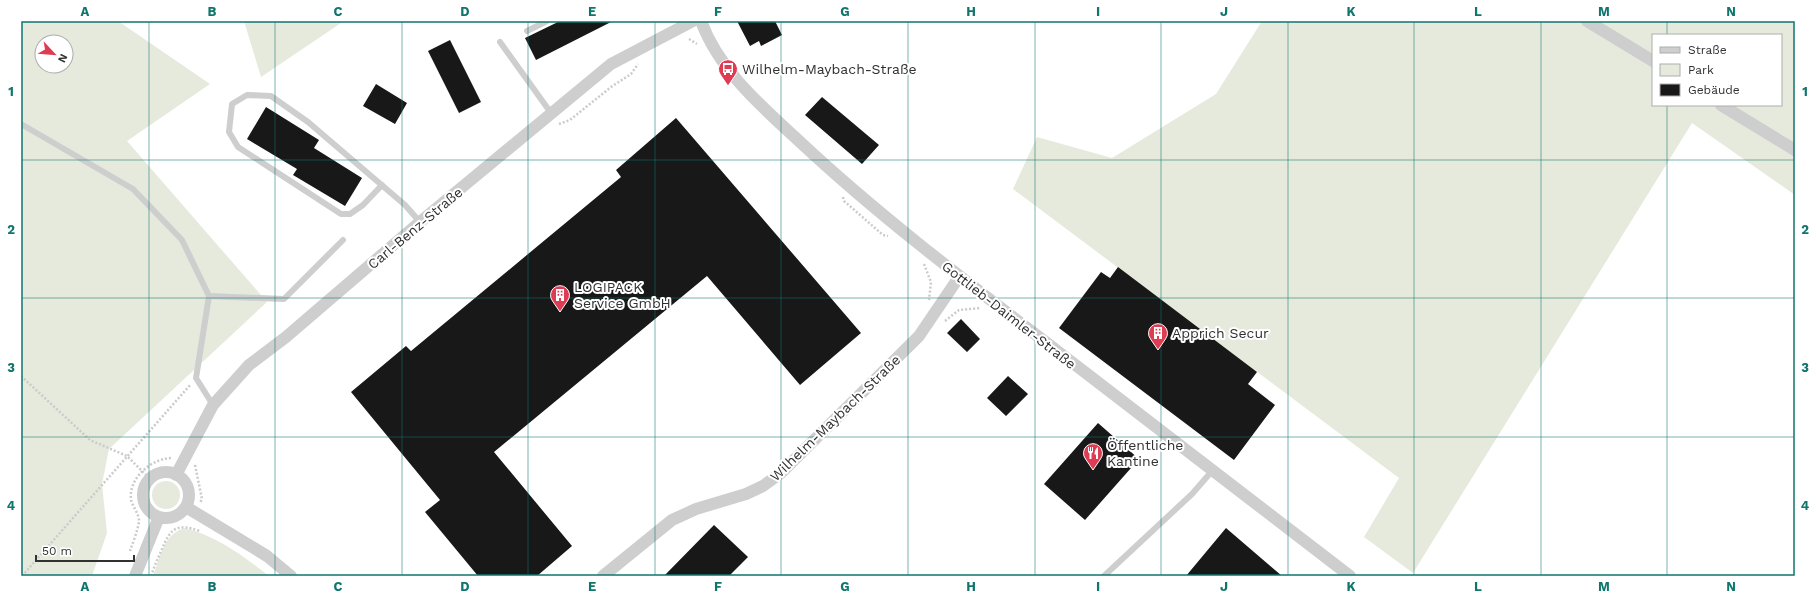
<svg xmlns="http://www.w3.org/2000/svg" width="1816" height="597" font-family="'Work Sans',sans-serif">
<rect width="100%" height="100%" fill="#fff"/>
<!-- green -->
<path fill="#e5eadd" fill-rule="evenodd" d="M21 21H118L210 84 127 141 267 302 109 449 102 484 107 533 92 576H21ZM42 42H66V66H42Z
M244 21H344L261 77Z
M1262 21H1795V195L1692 123 1413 573 1364 537 1399 478 1013 189 1037 137 1112 158 1216 94ZM1653 35H1781V105H1653Z
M152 495a14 14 0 1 1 28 0a14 14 0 1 1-28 0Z
M185 528C218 537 242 555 269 576H153C160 558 164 533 185 528Z"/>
<!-- building -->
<path fill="#181818" d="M560 21H613L536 60 525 38Z
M737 21H775L782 35 761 46 759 41 750 46Z
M450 40 481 102 459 113 428 51Z
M376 84 407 103 395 124 363 106Z
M822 97 879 145 862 164 805 115Z
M266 107 319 140 314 148 362 178 345 206 293 175 297 169 247 139Z
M676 118 861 333 800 385 707 276 494 452 572 546 537 576H478L425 512 440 500 351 392 406 346 411 351 621 177 616 170Z
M1118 267 1257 372 1248 384 1275 405 1234 460 1059 328 1101 272 1110 278Z
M961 319 980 339 967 352 947 333Z
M1008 376 1028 394 1006 416 987 398Z
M1098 423 1139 459 1085 520 1044 484Z
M714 525 748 557 729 576H664Z
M1226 528 1282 576H1186Z"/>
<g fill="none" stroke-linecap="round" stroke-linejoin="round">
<!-- path -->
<path stroke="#cbcbcb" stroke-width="2.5" stroke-dasharray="2 2" stroke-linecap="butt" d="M689 39 697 44
M559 124 570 120 611 87 631 74 638 64
M843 197 844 201 883 235 888 236
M924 264 931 282 929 300
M945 321 959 310 981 308
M21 376 90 440 127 456 150 479
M195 465 202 499 200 503
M130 551C133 542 138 530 139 521 139 514 133 507 131 500 128 478 152 458 172 458
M22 576 191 384
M151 576C154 567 158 558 162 549 171 528 176 523 200 531"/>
<!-- lane -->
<path stroke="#cecece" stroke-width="6" d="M527 31 547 21
M500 42 551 113
M21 124 133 189 182 240 209 296 196 378 213 405
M382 185 363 205 350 214H341L238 147 229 132 232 104 247 95 271 96 308 122 405 205 420 222
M209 296 284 299 343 240
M1104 576 1192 494 1212 471"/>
<!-- street -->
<path stroke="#cecece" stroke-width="12" d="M701 21C719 70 761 106 798 140 879 216 968 283 1056 350 1154 425 1252 501 1350 576
M1587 21 1653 61
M1721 105 1795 150
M143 495a23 23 0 1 1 46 0a23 23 0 1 1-46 0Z
M176 475 213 405 249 365 286 337 420 222 611 64 693 21
M186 507 267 556 291 576
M135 576 159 517
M603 576 672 520 696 509 746 494 763 486 781 473 919 336 959 277"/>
</g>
<!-- grid -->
<path fill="none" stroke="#0f766e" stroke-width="1" stroke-opacity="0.55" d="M149 21V576M275 21V576M402 21V576M528 21V576M655 21V576M781 21V576M908 21V576M1035 21V576M1161 21V576M1288 21V576M1414 21V576M1541 21V576M1667 21V35M1667 105V576M21 160H1795M21 298H1795M21 437H1795"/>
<!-- icons -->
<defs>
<symbol id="bus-pin" viewBox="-11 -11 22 30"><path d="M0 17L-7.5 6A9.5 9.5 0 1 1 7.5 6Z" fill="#df3c54" stroke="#fff"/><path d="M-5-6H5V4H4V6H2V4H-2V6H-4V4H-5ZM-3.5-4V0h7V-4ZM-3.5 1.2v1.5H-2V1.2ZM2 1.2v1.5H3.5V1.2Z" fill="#fff"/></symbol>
<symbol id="building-pin" viewBox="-11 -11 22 30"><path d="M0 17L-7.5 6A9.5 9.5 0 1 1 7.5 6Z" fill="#df3c54" stroke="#fff"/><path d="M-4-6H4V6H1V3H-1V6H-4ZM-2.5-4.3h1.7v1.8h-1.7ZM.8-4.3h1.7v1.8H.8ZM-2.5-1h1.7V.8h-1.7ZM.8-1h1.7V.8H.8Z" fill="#fff"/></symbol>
<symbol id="restaurant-pin" viewBox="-11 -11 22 30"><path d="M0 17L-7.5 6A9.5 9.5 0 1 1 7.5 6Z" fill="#df3c54" stroke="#fff"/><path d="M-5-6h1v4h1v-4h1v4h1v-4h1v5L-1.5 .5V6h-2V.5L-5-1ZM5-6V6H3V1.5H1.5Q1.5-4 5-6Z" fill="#fff"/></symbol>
</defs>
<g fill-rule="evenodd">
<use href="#bus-pin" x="717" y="58" width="22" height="30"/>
<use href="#building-pin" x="549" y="284" width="22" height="30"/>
<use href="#building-pin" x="1147" y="322" width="22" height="30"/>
<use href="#restaurant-pin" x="1082" y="442" width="22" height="30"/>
</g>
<g text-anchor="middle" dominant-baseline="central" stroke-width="4" stroke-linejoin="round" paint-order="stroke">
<!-- poi labels -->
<g font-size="14" fill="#313131" stroke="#fff" text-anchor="start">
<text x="742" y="69">Wilhelm-Maybach-Straße</text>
<text x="574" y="287">LOGIPACK<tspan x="574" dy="16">Service GmbH</tspan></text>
<text x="1172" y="333">Apprich Secur</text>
<text x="1107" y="445">Öffentliche<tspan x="1107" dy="16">Kantine</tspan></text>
</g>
<!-- street labels -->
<g font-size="14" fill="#313131" stroke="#fff">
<text transform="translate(415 228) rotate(-40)">Carl-Benz-Straße</text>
<text transform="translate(1009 315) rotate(38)">Gottlieb-Daimler-Straße</text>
<text transform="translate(835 418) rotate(-44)">Wilhelm-Maybach-Straße</text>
</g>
</g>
<!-- border -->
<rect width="1816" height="597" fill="none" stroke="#ffffff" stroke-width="44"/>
<!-- legend -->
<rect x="1652" y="34" width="130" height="72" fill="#ffffff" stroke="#adadad"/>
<rect x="1660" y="47" width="20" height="6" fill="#cecece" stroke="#adadad"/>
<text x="1688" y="54" font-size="12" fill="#313131">Straße</text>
<rect x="1660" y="64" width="20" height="12" fill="#e5eadd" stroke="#adadad"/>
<text x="1688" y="74" font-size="12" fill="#313131">Park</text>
<rect x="1660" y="84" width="20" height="12" fill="#181818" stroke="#adadad"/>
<text x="1688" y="94" font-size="12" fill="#313131">Gebäude</text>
<!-- north arrow -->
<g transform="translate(54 54) rotate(116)"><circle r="19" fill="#ffffff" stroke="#adadad"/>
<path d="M0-3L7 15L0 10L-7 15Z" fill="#df3c54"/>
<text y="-6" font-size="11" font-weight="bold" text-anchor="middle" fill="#313131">N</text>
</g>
<!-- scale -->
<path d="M36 555v6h98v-6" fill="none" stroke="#313131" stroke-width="2"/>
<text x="42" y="555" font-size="12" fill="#313131" stroke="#ffffff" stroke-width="3" paint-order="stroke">50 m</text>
<rect x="22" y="22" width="1772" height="553" fill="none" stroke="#0f766e" stroke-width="1.5"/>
<g font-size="13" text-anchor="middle" font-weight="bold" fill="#0f766e">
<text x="85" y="16">A</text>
<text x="212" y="16">B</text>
<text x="338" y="16">C</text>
<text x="465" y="16">D</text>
<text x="592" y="16">E</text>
<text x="718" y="16">F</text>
<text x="845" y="16">G</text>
<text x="971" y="16">H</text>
<text x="1098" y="16">I</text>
<text x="1224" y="16">J</text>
<text x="1351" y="16">K</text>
<text x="1478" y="16">L</text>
<text x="1604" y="16">M</text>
<text x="1731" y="16">N</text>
<text x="11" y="96">1</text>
<text x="1805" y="96">1</text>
<text x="11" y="234">2</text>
<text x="1805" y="234">2</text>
<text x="11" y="372">3</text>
<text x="1805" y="372">3</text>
<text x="11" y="510">4</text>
<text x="1805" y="510">4</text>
<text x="85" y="591">A</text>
<text x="212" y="591">B</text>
<text x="338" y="591">C</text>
<text x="465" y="591">D</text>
<text x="592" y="591">E</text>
<text x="718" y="591">F</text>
<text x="845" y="591">G</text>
<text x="971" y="591">H</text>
<text x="1098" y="591">I</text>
<text x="1224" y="591">J</text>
<text x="1351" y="591">K</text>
<text x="1478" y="591">L</text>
<text x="1604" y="591">M</text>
<text x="1731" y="591">N</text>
</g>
</svg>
